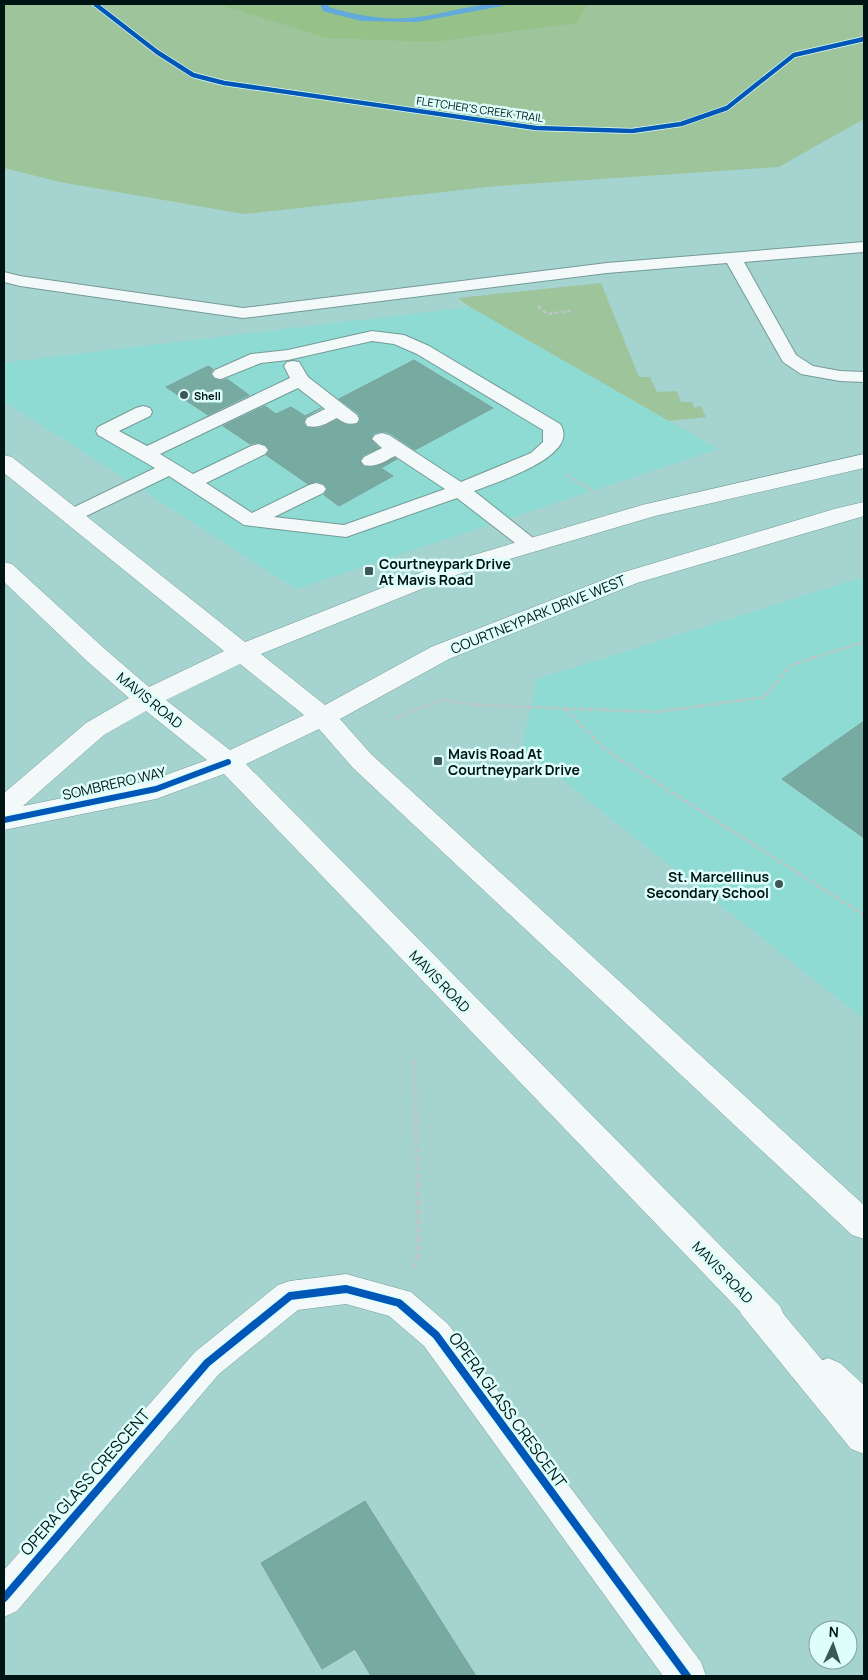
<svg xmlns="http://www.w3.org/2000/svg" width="868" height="1680" font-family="Manrope,sans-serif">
<rect width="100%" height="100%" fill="#a5d4d0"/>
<!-- built -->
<path fill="#8edbd4" d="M470 307 718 449 296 589 4 401V364L9 362Z
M864 577V1019L522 748 537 679Z"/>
<!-- green -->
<path fill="#9dc49b" d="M4 4H864V119L779 167 497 186 244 214 60 182 4 168Z
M601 283 639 377H650L657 392 677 391 681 402H692L694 408 701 406 706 417 669 421 470 307 458 298Z"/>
<!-- forest -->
<path fill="#96c28a" d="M219 4H587L577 23 433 42 326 38Z"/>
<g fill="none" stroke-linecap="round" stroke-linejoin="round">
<!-- stream -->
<path fill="#62aadc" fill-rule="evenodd" d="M320 4H328L329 7C358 16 388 21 418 17 447 14 476 2 506 4L502 6 417 22 361 21 323 11Z"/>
</g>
<!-- building -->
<path fill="#77aaa0" stroke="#7da19b" d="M414 360 493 408 415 450 390 433 383 431 374 433 370 439 379 448 363 455 360 462 364 467H373L395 458 397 459 381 468 393 476 339 506 324 495 328 489 324 484 317 481 308 484 266 455 270 450 266 445 259 442 250 444 223 426 265 406 276 414 291 407 305 416 321 408 305 417 303 423 307 428H320L337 420 346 425H357L361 420 359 414 339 399Z
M208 366 213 369 210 374 214 379 221 381 227 379 249 395 208 415 166 387Z
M864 721V838L782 779Z
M365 1501 476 1676H371L355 1649 322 1669 261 1563Z"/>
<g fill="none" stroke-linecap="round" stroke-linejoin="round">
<defs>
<path id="lane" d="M864 242V252L744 262 796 355 813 366 840 371 864 372V382L840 381 801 374 783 362 727 263 607 273 243 318 20 286 4 282V272L20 276 243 308 607 263Z
M372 331 404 335 429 346 560 424C582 456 494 483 474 491L537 541 540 545 537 549 530 551 523 549 457 498 346 537 244 525 169 476 78 520 71 522 64 520 61 516 64 512 155 468 98 435 96 431 98 427 136 408 143 406 150 408 152 412 150 416 119 431 147 446 290 378 284 366 287 362 293 361 299 362 308 377 357 415 359 419 357 423C348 425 344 423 337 418 327 423 319 429 307 426L305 422 307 418 325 409 298 388 160 454 193 474 251 446 258 444 265 446 268 450 265 454 206 483 252 513 309 485 316 483 323 485 326 489 323 493 274 517 344 525 445 489 395 456C385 461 376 468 364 465L361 461 364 457 382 448 372 439 375 435 382 433 389 435 461 482 531 453 543 442V430L417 354 394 344 372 341 288 360 261 363 221 379 215 378 212 374 215 370 251 354 288 350Z"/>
<path id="street" d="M346 1274 411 1292 448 1324 701 1662 706 1676H663L424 1346 389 1316 346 1304 298 1310 219 1374 17 1611 4 1617V1570L195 1352 278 1285 290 1281Z"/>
<path id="secondary" d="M864 454V468L655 516 456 575 261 654 325 705 431 647 621 573 834 509 864 502V516L637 583 449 659 340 719 371 754 864 1205V1239L852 1235 353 768 319 729 246 764 780 1306 785 1317 780 1328 768 1332 756 1328 224 774 156 799 4 830V793L86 723 129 698 88 662 4 582V562L12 564 106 650 149 687 224 651 4 473V455L12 457 245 642 440 565 642 505ZM240 664 304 715 230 750 166 700ZM146 711 207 760 152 780 23 806 104 735Z
M828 1358 840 1363 864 1385V1424C845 1418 819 1393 811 1374L816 1363Z"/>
<path id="highway" d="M753 1288 765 1292 864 1410V1454L851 1449 741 1314 736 1303 741 1292Z"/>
</defs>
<!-- lane casing -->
<use href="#lane" stroke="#749a97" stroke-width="2"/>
<!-- street casing -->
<use href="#street" stroke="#749a97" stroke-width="1"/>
<!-- secondary casing -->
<use href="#secondary" stroke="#749a97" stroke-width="1"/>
<!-- highway casing -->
<use href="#highway" stroke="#749a97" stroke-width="1"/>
<!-- path-far2 -->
<path stroke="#bac7c6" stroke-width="2.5" stroke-dasharray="4.5 2" stroke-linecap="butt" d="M538 306 547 314 571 311
M566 475 595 492
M812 658 864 642"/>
<!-- path-far1 -->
<path stroke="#bac7c6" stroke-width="3" stroke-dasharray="5 2.5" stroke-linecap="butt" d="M565 709 607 751 864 915
M396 718 441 700 476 705 657 712 764 697 791 665 816 657
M415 1059 416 1113"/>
<!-- path -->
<path stroke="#bac7c6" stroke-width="4" stroke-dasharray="6 3" stroke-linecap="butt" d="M413 1268 419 1255 416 1112"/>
<!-- lane -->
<use href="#lane" fill="#f2f9f8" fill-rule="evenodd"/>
<!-- street -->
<use href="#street" fill="#f2f9f8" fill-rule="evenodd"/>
<!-- secondary -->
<use href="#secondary" fill="#f2f9f8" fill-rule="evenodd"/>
<!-- highway -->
<use href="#highway" fill="#f2f9f8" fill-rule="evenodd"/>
<defs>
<path id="cycleway-far2" d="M95 4 157 52 193 75 224 83 536 128 632 131 681 124 727 108 794 55 864 39"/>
<path id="cycleway-far1" d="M4 820 156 789 228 762"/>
<path id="cycleway" d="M4 1598 207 1363 290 1296 346 1289 399 1303 436 1335 687 1676"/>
</defs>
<!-- cycleway-far2 casing -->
<use href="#cycleway-far2" stroke="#defefb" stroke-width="6"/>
<!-- cycleway-far1 casing -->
<use href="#cycleway-far1" stroke="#defefb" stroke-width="9"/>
<!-- cycleway casing -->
<use href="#cycleway" stroke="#defefb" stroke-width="11"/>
<!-- cycleway-far2 -->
<use href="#cycleway-far2" stroke="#0057b8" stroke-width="4.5"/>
<!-- cycleway-far1 -->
<use href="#cycleway-far1" stroke="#0057b8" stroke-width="6"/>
<!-- cycleway -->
<use href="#cycleway" stroke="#0057b8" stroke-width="8"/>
</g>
<!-- markers -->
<g fill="#3a5855" stroke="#defefb" stroke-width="2">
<circle cx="184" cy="395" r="5"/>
<rect x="364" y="566" width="10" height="10" rx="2.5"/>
<rect x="433" y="756" width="10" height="10" rx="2.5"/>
<circle cx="779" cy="884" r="5"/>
</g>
<g text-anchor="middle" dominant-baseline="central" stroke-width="5" stroke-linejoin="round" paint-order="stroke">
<!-- far-street labels -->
<g font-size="11" fill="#001513" stroke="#defefb">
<text transform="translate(480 109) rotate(8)">FLETCHER'S CREEK TRAIL</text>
</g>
<!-- far-poi labels -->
<g font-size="11" font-weight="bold" fill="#001513" stroke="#defefb" text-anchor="start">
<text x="194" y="395">Shell</text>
</g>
<!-- poi labels -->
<g font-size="14" font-weight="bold" fill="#001513" stroke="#defefb" text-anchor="start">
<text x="379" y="563">Courtneypark Drive<tspan x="379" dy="16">At Mavis Road</tspan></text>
<text x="448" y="753">Mavis Road At<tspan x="448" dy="16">Courtneypark Drive</tspan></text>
<text x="769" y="876" text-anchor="end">St. Marcellinus<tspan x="769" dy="16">Secondary School</tspan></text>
</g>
<!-- street labels -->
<g font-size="14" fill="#001513" stroke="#defefb">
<text transform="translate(538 614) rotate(-22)">COURTNEYPARK DRIVE WEST</text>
<text transform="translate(150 700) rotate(39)">MAVIS ROAD</text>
<text transform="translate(114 783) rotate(-13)">SOMBRERO WAY</text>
<text transform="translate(440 981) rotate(46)">MAVIS ROAD</text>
<text transform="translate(723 1272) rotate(46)">MAVIS ROAD</text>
</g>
<!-- near-street labels -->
<g font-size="16" fill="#001513" stroke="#defefb">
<text transform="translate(508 1410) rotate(54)">OPERA GLASS CRESCENT</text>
<text transform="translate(85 1482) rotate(-49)">OPERA GLASS CRESCENT</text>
</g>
</g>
<!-- border -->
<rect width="868" height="1680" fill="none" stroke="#001513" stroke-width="10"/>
<!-- north arrow -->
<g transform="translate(833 1645) rotate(3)"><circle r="24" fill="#defefb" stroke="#85a19e"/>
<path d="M0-4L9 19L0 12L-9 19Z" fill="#3a5855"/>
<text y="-8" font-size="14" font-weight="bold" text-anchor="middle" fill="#001513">N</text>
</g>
</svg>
